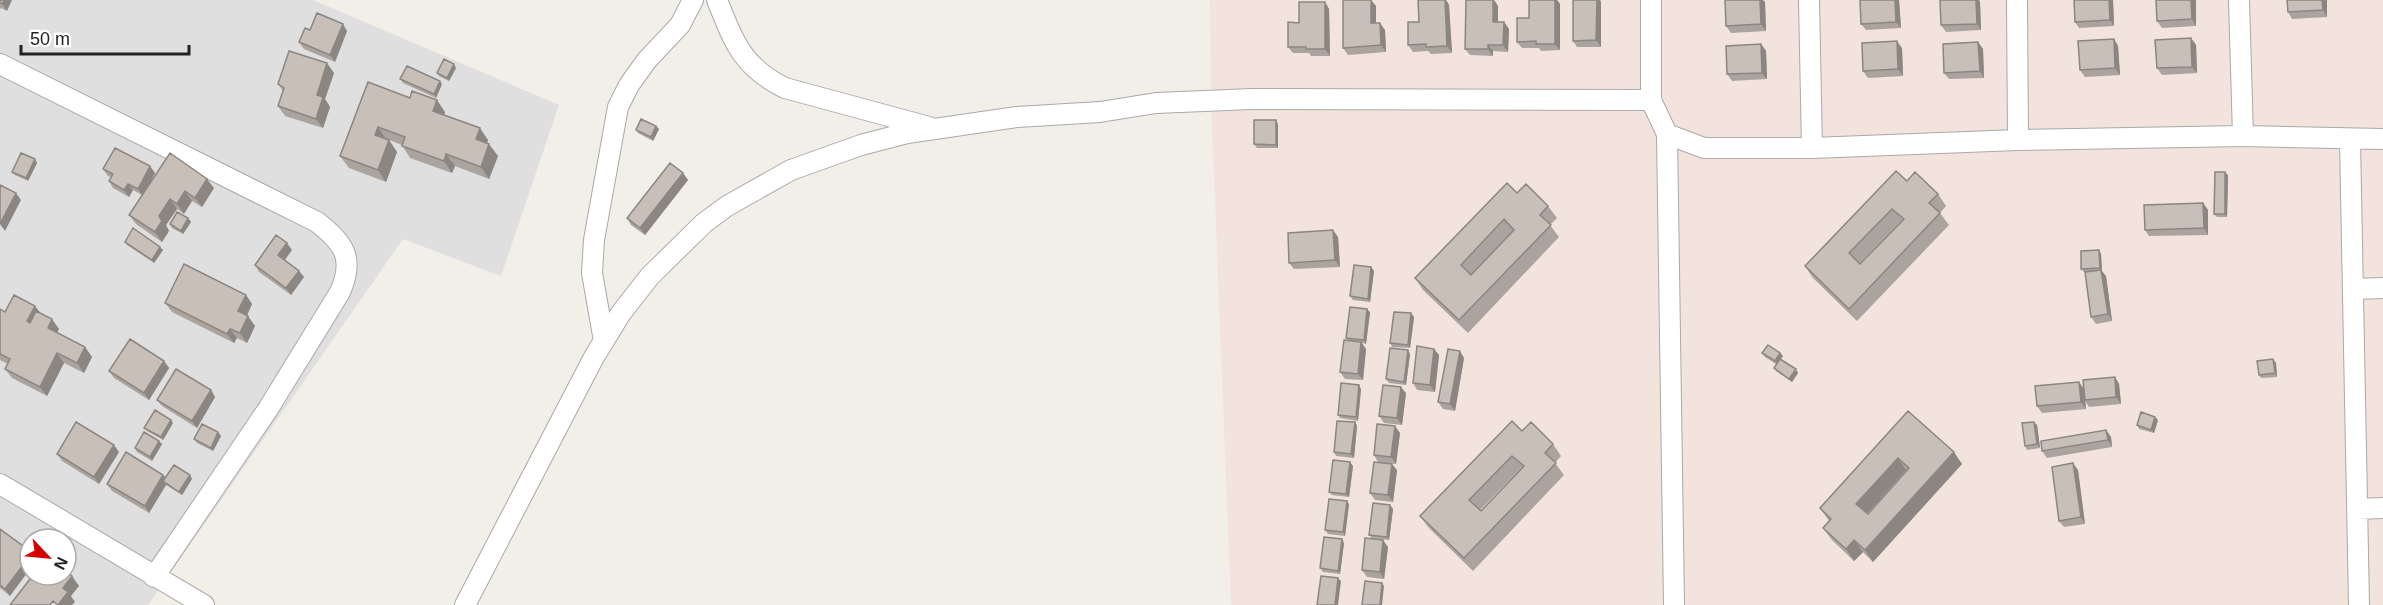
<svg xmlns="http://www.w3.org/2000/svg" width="2383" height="605" font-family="Helvetica,sans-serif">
<rect width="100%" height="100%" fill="#f2efe9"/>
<!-- residential -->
<path fill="#e0dfdf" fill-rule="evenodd" d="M0 0H313L559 105 501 276 403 239 148 605H0ZM30 539H66V575H30Z"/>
<!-- military -->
<path fill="#f3e3dd" d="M1210 0H2383V605H1231L1211 101Z"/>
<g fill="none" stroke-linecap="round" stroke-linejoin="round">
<defs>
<path id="street" d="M717 0C734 42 742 67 785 88L929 127
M1651 0V100L1667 134 1674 605
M1809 0 1812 148
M2017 0 2018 140
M2239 0 2243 136
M0 64 317 222C344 243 355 258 340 292L268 409 154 577
M1667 134 1704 148H1812L2018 140 2243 136 2383 139
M2350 140 2359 605
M2353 289 2383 288
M604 341 592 273 594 240 618 107 629 85 647 60 680 25 693 0
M0 484 204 605
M2357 509 2383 508
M465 605 594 357 621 313 650 276 704 223 727 206 791 170 861 145 907 133 1017 117 1100 112 1156 103 1252 99 1651 100"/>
</defs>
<!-- street casing -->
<use href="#street" stroke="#a9a9a9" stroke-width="22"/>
<!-- street -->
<use href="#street" stroke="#fff" stroke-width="20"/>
</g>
<!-- wall -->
<path fill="#aba49e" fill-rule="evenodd" d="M0 0 7 11 1 8 0 9Z
M1371 0 1376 6V23L1385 30 1386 52 1348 55 1343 48Z
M1418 0H1446L1449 5 1452 53 1431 54 1428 51 1413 52 1408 45 1419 22Z
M1494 0 1498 6V22H1504L1509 29 1508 52 1493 51V56L1470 55 1465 49Z
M1529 0H1557L1560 4V50L1541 51 1539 48H1522L1517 42 1529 18Z
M1573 0H1600L1601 2V47H1577L1573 41Z
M1860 0H1899L1901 28 1866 30 1861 24Z
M2074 0H2113L2114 26 2079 28 2075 22Z
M2156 0H2196V26L2162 28 2157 21Z
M2287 0H2327V17L2292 19 2288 12Z
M1325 2 1329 9 1330 56H1311L1309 53H1293L1288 47 1299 23Z
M1765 2 1766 31 1731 33 1726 26Z
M1980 2 1981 30 1946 32 1941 25Z
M310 30 347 31 335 62 304 49 299 42Z
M2191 38 2196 45 2197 73 2162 75 2157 68Z
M2114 39 2118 46 2120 75 2085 77 2080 70Z
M1978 42 1983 49 1984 78 1949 79 1944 73Z
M1761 44 1766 51 1767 79 1732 81 1727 74Z
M1902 48 1903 76 1868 78 1863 71Z
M456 68 449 81 439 76 437 73Z
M334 73 325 99 330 107 323 128 285 116 278 106 283 91 278 84Z
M400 79 442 84 436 98 403 83Z
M368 82 445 112 444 115 488 140 487 143 498 156 489 179 455 166 452 173 410 158 402 145 389 140 397 152 386 182 349 168 340 156Z
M1278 124V148H1257L1254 144Z
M656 126 659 129 653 141 638 133 636 130Z
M35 159 37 163 28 181 15 175 12 172Z
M103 169 155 173 148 187 214 188 202 207 192 201 184 214 177 209 166 225 169 231 162 242 136 224 129 215 142 195 133 190 129 197 113 188 109 181 111 177 108 176Z
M683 173 688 180 645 235 631 225 627 218Z
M2228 175 2227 217H2217L2214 214Z
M1907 181 1938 194 1946 206 1940 213 1949 225 1857 321 1813 278 1805 266ZM1901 221H1902L1860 264V263Z
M1517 193 1548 206 1557 218 1550 225 1559 237 1468 333 1423 290 1415 278Z
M2203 203 2208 210V235L2149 236 2145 230Z
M188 218 191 222 183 234 172 228 170 224Z
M1338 237 1340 267 1294 269 1289 263Z
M125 242 160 247 163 250 154 263 127 245Z
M292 250 285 260 299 271 304 277 291 295 259 272 255 265Z
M2099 250 2101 254 2102 271 2106 276 2112 321 2096 324 2091 317 2085 272H2084L2081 269Z
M1371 267 1374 271 1370 302 1353 300 1350 296Z
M246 295 252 304 247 316 255 326 247 343 237 338 234 343 172 312 165 303Z
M0 309 5 312 40 313 59 329 57 332 85 347 92 357 84 373 64 363 47 396 12 378 5 369 8 364 0 360Z
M1370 312 1366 344 1362 343 1366 349 1363 380 1345 379 1340 372 1348 341 1346 338Z
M1411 313 1414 317 1410 348 1392 347 1390 343Z
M1434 349 1439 355 1435 392 1417 390 1413 383Z
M1762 353H1780L1783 356 1781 359 1798 373 1792 382 1776 371 1774 368 1776 364 1765 357Z
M1410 354 1406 385 1389 383 1386 379Z
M1464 358 1455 411 1443 409 1438 402Z
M2273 359 2276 363 2277 377 2261 378 2259 375Z
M164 361 169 368 149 400 114 378 109 371Z
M2115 377 2119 384 2121 404 2089 407 2085 401 2086 409 2042 413 2037 406Z
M1361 389 1358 421 1340 418 1338 415Z
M211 390 215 397 197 428 162 406 157 400Z
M1406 393 1402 425 1384 423 1379 416Z
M1908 411 1962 464 1873 562 1863 552 1854 561 1832 540 1823 528 1829 521 1820 508ZM1906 470 1907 471 1868 514H1867Z
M2158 420 2154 433 2139 429 2137 425Z
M1355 422 1357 426 1354 458 1336 456 1334 452Z
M173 423 163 440 147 431 144 428Z
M2037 425 2040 448 2027 450 2025 446Z
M2106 430 2111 437 2112 447 2047 458 2042 451Z
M1522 431 1553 444 1561 456 1555 463 1564 475 1473 571 1429 528 1420 516ZM1521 468 1522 469 1481 511 1480 510Z
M218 432 221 436 213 451 197 443 194 439Z
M1400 433 1396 464 1378 462 1374 455Z
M159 441 162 444 152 461 137 452 135 448Z
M119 452 99 484 62 461 57 454Z
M1353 466 1349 497 1332 495 1329 492Z
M1397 470 1393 502 1375 500 1370 493Z
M2078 470 2085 524 2064 527 2059 521Z
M163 475 166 478 190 475 192 479 182 495 166 485 149 513 112 491 107 484Z
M1349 504 1345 536 1328 534 1325 530Z
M1390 505 1393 509 1389 540 1372 538 1369 535Z
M0 529 10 596 0 588Z
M1344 543 1340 574 1323 572 1320 568Z
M1388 547 1384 579 1367 577 1362 570Z"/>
<!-- shaded-wall -->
<path fill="#8b8681" d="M4 0H12L7 11 2 4Z
M1371 0 1376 6V30L1371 23Z
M1445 0H1446L1449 5 1452 53 1447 46Z
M1494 0 1498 6V28L1493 22Z
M1555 0H1557L1560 4V50L1555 44Z
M1597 0H1600L1601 2V47L1596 40Z
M1760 0H1763L1765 2 1766 31 1761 24Z
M1895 0H1899L1901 28 1896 22Z
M1976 0H1979L1980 2 1981 30 1977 24Z
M2109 0H2113L2114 26 2110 20Z
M2191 0H2196V26L2192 19Z
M2322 0H2327V17L2323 10Z
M1325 2 1329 9 1330 56 1325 49Z
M1504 22 1509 29 1508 52 1503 45Z
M1380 23 1385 30 1386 52 1381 45Z
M343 24 347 31 335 62 330 55Z
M2191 38 2196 45 2197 73 2192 67Z
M2114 39 2118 46 2120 75 2115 68Z
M1897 41 1902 48 1903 76 1898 69Z
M1978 42 1983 49 1984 78 1980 71Z
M1761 44 1766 51 1767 79 1762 73Z
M1488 45 1493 51V56L1488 49Z
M327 63 334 73 325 99 330 107 323 128 316 119 317 95Z
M454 64 456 68 449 81 447 78Z
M440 81 442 84 436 98 434 94Z
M437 100 445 112 441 123 433 111Z
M1276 120 1278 124V148L1276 145Z
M656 126 659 129 653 141 651 137Z
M378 127 386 139 375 135Z
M480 128 488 140 484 151 476 139Z
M389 140 397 152 386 182 378 170Z
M489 144 498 156 489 179 481 167Z
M446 154 455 166 452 173 444 161Z
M35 159 37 163 28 181 26 178Z
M150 166 155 173 143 196 138 189Z
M2225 172 2228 175 2227 217 2225 214Z
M683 173 688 180 645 235 640 228Z
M207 179 214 188 202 207 195 198Z
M128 184 133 190 129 197 124 190Z
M185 191 192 201 184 214 177 204Z
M16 193 21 200 5 231 0 224Z
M170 199 177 209 166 225 169 231 162 242 155 232 159 216Z
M2203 203 2208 210V235L2204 228Z
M188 218 191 222 183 234 181 231Z
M1333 230 1338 237 1340 267 1335 260Z
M287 243 292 250 283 262 278 255Z
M160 247 163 250 154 263 152 260Z
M2099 250 2101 254 2102 271 2100 268Z
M1371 267 1374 271 1370 302 1368 299Z
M2101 270 2106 276 2112 321 2108 314Z
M299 271 304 277 291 295 286 288Z
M246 295 252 304 244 321 238 311Z
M35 306 42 315 34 331 27 321Z
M1367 309 1370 312 1366 344 1364 340Z
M1411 313 1414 317 1410 348 1408 345Z
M248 316 255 326 247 343 240 333Z
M52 319 59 329 55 337 48 328Z
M230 329 237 338 234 343 227 334Z
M1361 342 1366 349 1363 380 1358 374Z
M85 347 92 357 84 373 77 363Z
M1434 349 1439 355 1435 392 1430 385Z
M1408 350 1410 354 1406 385 1404 382Z
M1460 351 1464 358 1455 411 1450 404Z
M57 353 64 363 47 396 40 387Z
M1780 353 1783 356 1777 364 1775 361Z
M2273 359 2276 363 2277 377 2275 373Z
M164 361 169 368 149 400 144 393Z
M1796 369 1798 373 1792 382 1789 379Z
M2115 377 2119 384 2121 404 2116 397Z
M2079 382 2084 389 2086 409 2081 402Z
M1359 385 1361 389 1358 421 1356 417Z
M1401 387 1406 393 1402 425 1397 418Z
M211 390 215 397 197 428 192 421Z
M2155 417 2158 420 2154 433 2151 430Z
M171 420 173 423 163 440 161 437Z
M1355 422 1357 426 1354 458 1351 454Z
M2034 422 2037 425 2040 448 2037 444Z
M1395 426 1400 433 1396 464 1391 457Z
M2106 430 2111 437 2112 447 2108 440Z
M218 432 221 436 213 451 211 448Z
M159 441 162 444 152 461 150 457Z
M114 445 119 452 99 484 94 477Z
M1954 452 1962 464 1873 562 1865 550Z
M1898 458 1906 470 1865 516 1856 504Z
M1350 462 1353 466 1349 497 1346 494Z
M2073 463 2078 470 2085 524 2081 517Z
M1392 464 1397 470 1393 502 1388 495Z
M163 475 168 481H163L166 485 149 513 145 506Z
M190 475 192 479 182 495 179 492Z
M1347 501 1349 504 1345 536 1343 532Z
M1390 505 1393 509 1389 540 1387 537Z
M1342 539 1344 543 1340 574 1338 571Z
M1383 540 1388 547 1384 579 1380 572Z
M1854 540 1863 552 1854 561 1846 549Z
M30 556V569L10 596 5 589Z
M72 576 79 586 71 596 75 602 72 605H58L63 588Z
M1338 578 1341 581 1338 605H1335Z
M1382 583 1384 586 1382 605H1380Z"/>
<!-- building -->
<path fill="#c7bfb8" stroke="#8b8681" stroke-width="1.5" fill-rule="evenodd" d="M0 0H4L2 4 0 3Z
M1343 0H1371V23H1380L1381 45 1343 48Z
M1418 0H1445L1447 46 1426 47V44L1408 45V22H1419Z
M1466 0H1493V22H1504L1503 45H1488V49H1465Z
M1529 0H1555V44H1536V41L1517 42V18H1529Z
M1573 0H1597L1596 40 1573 41Z
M1725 0H1760L1761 24 1726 26Z
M1860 0H1895L1896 22 1861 24Z
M1940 0H1976L1977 24 1941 25Z
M2074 0H2109L2110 20 2075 22Z
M2156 0H2191L2192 19 2157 21Z
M2287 0H2322L2323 10 2288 12Z
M1299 2H1325V49H1306V47H1288V22L1299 23Z
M317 13 343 24 330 55 299 42 305 28 310 30Z
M2191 38 2192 67 2157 68 2155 40Z
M2114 39 2115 68 2080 70 2078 41Z
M1897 41 1898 69 1863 71 1862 43Z
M1978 42 1980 71 1944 73 1943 44Z
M1761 44 1762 73 1727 74 1726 46Z
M289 51 327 63 317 95 323 97 316 119 278 106 284 88 278 84Z
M444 59 454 64 447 78 437 73Z
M407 66 440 81 434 94 400 79Z
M368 82 410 98 412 91 437 100 433 111 480 128 476 139 489 144 481 167 446 154 444 161 402 146 405 137 378 127 375 135 389 140 378 170 340 156Z
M641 119 656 126 651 137 636 130Z
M1254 120H1276V145L1254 144Z
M115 148 150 166 138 189 128 184 124 190 109 181 113 174 103 169Z
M21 153 35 159 26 178 12 172Z
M170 153 207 179 195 198 185 191 177 204 170 199 159 216 162 221 155 232 129 215Z
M670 163 683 173 640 228 627 218Z
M1896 171 1907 181 1915 172 1938 194 1929 203 1940 213 1849 309 1805 266ZM1892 209 1904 219 1860 264 1849 253Z
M2215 172H2225V214H2214Z
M1507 183 1517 193 1526 184 1548 206 1540 215 1551 225 1459 320 1415 278ZM1504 219 1514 230 1471 275 1461 265Z
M0 185 16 193 0 224Z
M2203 203 2204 228 2145 230 2144 205Z
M177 212 188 218 181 231 170 224Z
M133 228 160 247 152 260 125 242Z
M1333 230 1335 260 1289 263 1288 233Z
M276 235 287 243 278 255 299 271 286 288 255 265Z
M2099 250 2100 268 2081 269V251Z
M184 264 246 295 238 311 248 316 240 333 230 329 227 334 165 303Z
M1354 265 1371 267 1368 299 1350 296Z
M2101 270 2108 314 2091 317 2085 272Z
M14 295 35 306 27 321 30 323 36 311 52 319 48 328 85 347 77 363 57 353 40 387 5 369 10 359 0 354V309L5 312Z
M1350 307 1367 309 1364 340 1346 338Z
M1394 312 1411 313 1408 345 1390 343Z
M130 339 164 361 144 393 109 371Z
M1344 340 1361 342 1358 374 1340 372Z
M1768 345 1780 353 1775 361 1762 353Z
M1417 346 1434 349 1430 385 1413 383Z
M1390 348 1408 350 1404 382 1386 379Z
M1448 349 1460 351 1450 404 1438 402Z
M1780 359 1796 369 1789 379 1774 368Z
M2273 359 2275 373 2259 375 2257 361Z
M176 369 211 390 192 421 157 400Z
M2115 377 2116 397 2085 400 2083 380Z
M2079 382 2081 402 2037 406 2035 386Z
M1341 383 1359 385 1356 417 1338 415Z
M1383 385 1401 387 1397 418 1379 416Z
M155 410 171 420 161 437 144 428Z
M1908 411 1954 452 1865 550 1854 540 1846 549 1823 528 1831 519 1820 508ZM1898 458 1909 468 1868 514 1856 504Z
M2141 412 2155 417 2151 430 2137 425Z
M1337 421 1355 422 1351 454 1334 452Z
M1512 421 1522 431 1531 422 1553 444 1545 453 1556 463 1464 558 1420 516ZM1512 456 1524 466 1481 511 1469 500Z
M76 422 114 445 94 477 57 454Z
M2034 422 2037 444 2025 446 2022 423Z
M202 424 218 432 211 448 194 439Z
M1377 424 1395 426 1391 457 1374 455Z
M2106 430 2108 440 2042 451 2041 441Z
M144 432 159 441 150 457 135 448Z
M126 452 163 475 145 506 107 484Z
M1333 460 1350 462 1346 494 1329 492Z
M1374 462 1392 464 1388 495 1370 493Z
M2073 463 2081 517 2059 521 2052 467Z
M174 465 190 475 179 492 163 481Z
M1329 499 1347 501 1343 532 1325 530Z
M1373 503 1390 505 1387 537 1369 535Z
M0 529 30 551V556L5 589 0 585Z
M1324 537 1342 539 1338 571 1320 568Z
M1365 538 1383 540 1380 572 1362 570Z
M66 571 72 576 63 588 68 592 58 605 53 601 50 605H10L33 575H66Z
M1321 576 1338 578 1335 605H1317Z
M1365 581 1382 583 1380 605H1362Z"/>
<!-- north arrow -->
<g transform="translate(48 557) rotate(116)"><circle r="28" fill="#ffffff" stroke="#a7a7a7" stroke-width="1.5"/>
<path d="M0-4.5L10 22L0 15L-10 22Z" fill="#d40000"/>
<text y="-9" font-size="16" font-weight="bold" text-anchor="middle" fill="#222222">N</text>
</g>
<!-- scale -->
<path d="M21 45v9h168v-9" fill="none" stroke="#222222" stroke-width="3"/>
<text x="30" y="45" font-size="18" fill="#222222" stroke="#ffffff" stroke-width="4.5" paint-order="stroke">50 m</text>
</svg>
